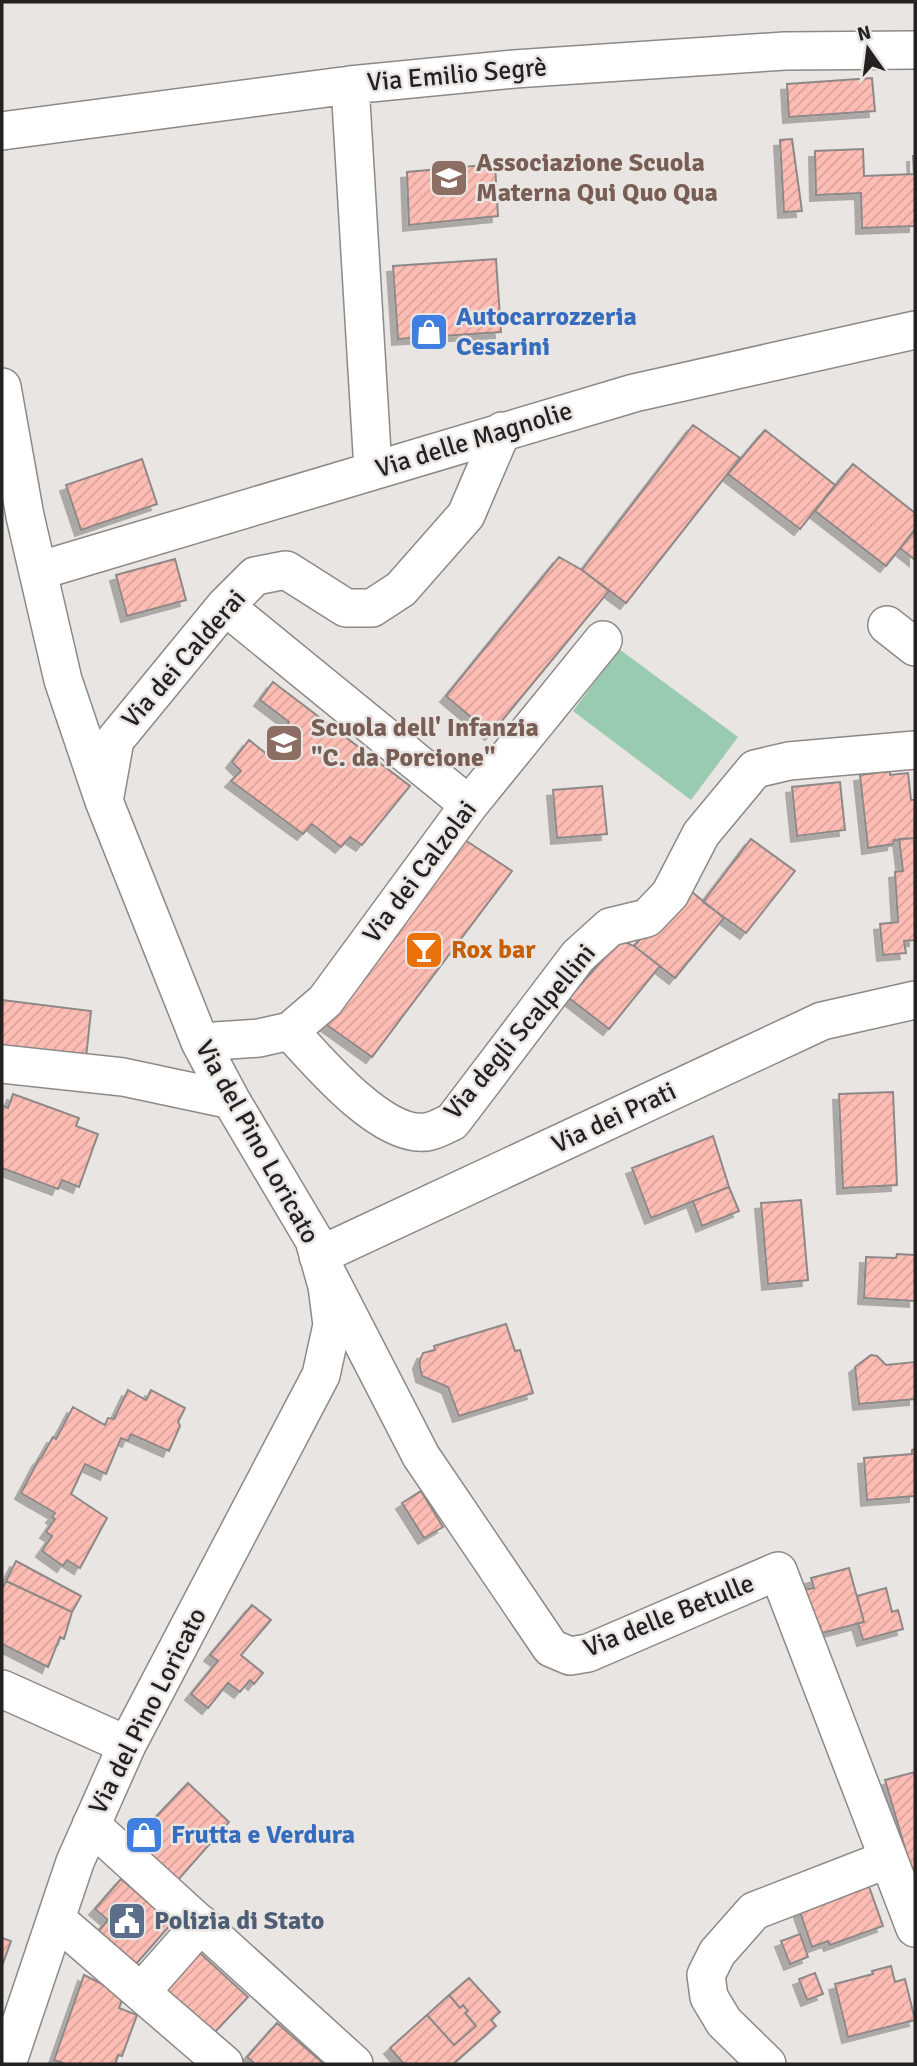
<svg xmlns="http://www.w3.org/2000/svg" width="917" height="2066" font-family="Signika,sans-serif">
<defs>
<pattern id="building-hatch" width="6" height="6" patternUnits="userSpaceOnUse" patternTransform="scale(1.75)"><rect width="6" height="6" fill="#fdbdb4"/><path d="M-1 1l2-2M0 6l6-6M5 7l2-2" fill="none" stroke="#d9a29a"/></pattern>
<filter id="shadow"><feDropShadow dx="-6" dy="6" stdDeviation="0" flood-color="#0004"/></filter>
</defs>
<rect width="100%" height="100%" fill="#e9e5e2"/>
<!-- pitch -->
<path fill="#99cbb0" d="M619 649 738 737 691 800 573 711Z"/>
<!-- building -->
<path fill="url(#building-hatch)" stroke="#8e8988" stroke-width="2" filter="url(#shadow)" d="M872 78 875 111 789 117 787 84Z
M792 139 802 211 784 212 780 140Z
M863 149 864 176 914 174 913 156H915V226L862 228 861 193 816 195 815 151Z
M495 164 498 216 409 225 407 172Z
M496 259 501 332 398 339 393 266Z
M693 425 740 458 626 603 582 570Z
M765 430 835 485 800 529 728 474Z
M142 459 157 504 81 530 66 485Z
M853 464 915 513V529L886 566 815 511Z
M915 530V560L900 548Z
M559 557 582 570 609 591 491 734 446 696Z
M175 559 186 600 127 616 116 575Z
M273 682 410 786 362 845 350 837 341 847 312 824 303 834 231 781 241 771 232 762 249 740 268 755 289 722 260 700Z
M890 771V775L908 773 911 800H915L914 838 894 840 893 844 868 848 860 775Z
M840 782 845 830 797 836 792 787Z
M602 786 607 834 557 838 553 790Z
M914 838 915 940 904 941 906 953 883 955 880 924 898 922 895 872 903 871 899 839Z
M751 839 795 871 746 933 703 902Z
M465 840 512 871 372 1057 324 1023Z
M687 888 724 918 675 978 634 946Z
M620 940 634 946 660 966 609 1029 569 998Z
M2 1000 91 1011 85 1067 2 1057Z
M893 1092 897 1185 843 1188 839 1094Z
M13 1094 79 1118 76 1126 98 1134 79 1187 62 1180 58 1189 2 1168V1105L8 1108Z
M713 1136 729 1187 651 1218 632 1168Z
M729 1187 739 1211 702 1226 693 1201Z
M801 1200 808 1280 768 1284 761 1203Z
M897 1254 915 1255V1301L864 1298 866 1257 896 1258Z
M506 1324 515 1351 520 1350 533 1393 459 1416 448 1387 422 1376 419 1363 423 1353 435 1350 434 1346Z
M871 1355 877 1356 886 1365 915 1362V1399L859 1404 855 1367Z
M128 1390 146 1400 151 1390 185 1408 178 1422 180 1426 169 1451 131 1434 128 1441 121 1438 106 1474 85 1464 71 1494 107 1518 80 1568 67 1560 63 1566 42 1551 52 1536 46 1532 55 1519 52 1517 55 1513 21 1493 39 1459 41 1458 53 1437 56 1439 73 1407 105 1425 108 1418 114 1419Z
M915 1449V1496L867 1500 864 1458 912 1454V1450Z
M421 1491 443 1527 424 1538 402 1503Z
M16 1561 81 1596 72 1612 6 1581Z
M849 1568 864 1622 822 1633 820 1626 814 1627 804 1590 814 1588 811 1578Z
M6 1581 72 1612 64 1639 60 1637 48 1667 2 1644V1590Z
M886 1588 892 1612 898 1610 903 1629 863 1640 858 1623 864 1622 857 1596Z
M252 1605 271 1620 241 1655 263 1673 254 1684 250 1680 240 1692 228 1683 208 1708 191 1694 218 1661 210 1655Z
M915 1772V1871L912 1872 885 1780Z
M188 1783 229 1822 177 1881 134 1840Z
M121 1879 172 1923 136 1964 98 1932 108 1920 95 1909Z
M867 1881 883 1926 830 1945 828 1941 812 1947 798 1906Z
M800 1934 808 1957 790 1964 781 1941Z
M2 1938 11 1941 2 1966Z
M200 1953 248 1997 214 2033 166 1990Z
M891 1966 895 1982 905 1979 915 2020 848 2037 835 1984 873 1974 872 1971Z
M815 1973 823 1994 807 2000 799 1979Z
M84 1975 124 1995 119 2008 137 2015 122 2056 118 2055 115 2064H66L54 2060Z
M469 1978 500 2012 491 2020 496 2026 453 2064H404L390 2048 427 2015 454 2045 476 2026 465 2013 468 2011 463 2005 460 2008 449 1995Z
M449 1995 460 2008 463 2005 468 2011 465 2013 476 2026 454 2045 427 2015Z
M277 2023 324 2064H255L247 2057Z"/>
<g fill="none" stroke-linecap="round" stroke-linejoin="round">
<defs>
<path id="minor" d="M350 85 373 470
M2 131 350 85 514 69 785 51 915 50
M2 387 25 516 63 680 104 801 200 1042 231 1100 314 1240 327 1286 332 1325 321 1375 127 1745 75 1862 7 2064
M38 571 634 393 915 330
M225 606 469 805
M887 625 915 647
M105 796 115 740 225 606 255 576 286 570 346 608H372L401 589 466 515 502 431
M915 1000 822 1021 318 1256 421 1456 551 1648 570 1656 588 1653 778 1571 915 1928
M290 1031C317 1061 382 1138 426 1132 435 1131 444 1125 452 1122L578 956 610 927 647 918 670 894 701 834 755 769 789 761 915 750
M200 1042 259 1038 290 1031 325 1001 469 805 603 640
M2 1064 123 1077 231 1100
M2 1689 127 1745
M91 1825 354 2064
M56 1919 224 2064
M141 1992 201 1924
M767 2064 724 2022 709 1997 706 1975 717 1953 754 1911 888 1859"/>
</defs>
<!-- minor casing -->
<use href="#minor" stroke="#8d8986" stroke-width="40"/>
<!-- minor -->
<use href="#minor" stroke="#fff" stroke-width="37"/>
</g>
<!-- icons -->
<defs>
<symbol id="school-square" viewBox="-11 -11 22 22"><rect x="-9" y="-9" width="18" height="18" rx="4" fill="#8d6e63" stroke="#e9e5e2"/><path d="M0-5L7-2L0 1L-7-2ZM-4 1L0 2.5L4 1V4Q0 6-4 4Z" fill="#fff"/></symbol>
<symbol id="shop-square" viewBox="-11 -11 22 22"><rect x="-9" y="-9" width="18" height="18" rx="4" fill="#3f7fe0" stroke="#e9e5e2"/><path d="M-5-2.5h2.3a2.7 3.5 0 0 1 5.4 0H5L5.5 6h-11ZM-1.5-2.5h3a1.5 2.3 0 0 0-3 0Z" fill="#fff"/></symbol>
<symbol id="bar-square" viewBox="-11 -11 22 22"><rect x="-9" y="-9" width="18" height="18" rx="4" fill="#e8710a" stroke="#e9e5e2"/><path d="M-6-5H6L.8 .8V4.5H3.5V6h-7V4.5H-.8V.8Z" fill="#fff"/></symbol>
<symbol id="civic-square" viewBox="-11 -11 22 22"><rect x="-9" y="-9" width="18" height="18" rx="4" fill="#5c6f8a" stroke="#e9e5e2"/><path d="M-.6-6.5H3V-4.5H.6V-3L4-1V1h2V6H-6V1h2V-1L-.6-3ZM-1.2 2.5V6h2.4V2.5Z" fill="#fff"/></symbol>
</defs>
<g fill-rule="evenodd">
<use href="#school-square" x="427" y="156" width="44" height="44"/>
<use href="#shop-square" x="407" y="310" width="44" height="44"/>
<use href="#school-square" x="262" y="721" width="44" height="44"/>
<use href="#bar-square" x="402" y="928" width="44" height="44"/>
<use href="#shop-square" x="122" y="1813" width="44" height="44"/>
<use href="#civic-square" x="105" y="1899" width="44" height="44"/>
</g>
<g text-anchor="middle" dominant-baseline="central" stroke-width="5" stroke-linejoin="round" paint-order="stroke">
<!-- street labels -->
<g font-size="26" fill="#242221" stroke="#e9e5e2">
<text transform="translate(457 75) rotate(-5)">Via Emilio Segrè</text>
<text transform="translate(474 440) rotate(-17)">Via delle Magnolie</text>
<text transform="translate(184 659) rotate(-49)">Via dei Calderai</text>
<text transform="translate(420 872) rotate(-53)">Via dei Calzolai</text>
<text transform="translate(520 1032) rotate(-50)">Via degli Scalpellini</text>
<text transform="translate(614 1118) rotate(-25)">Via dei Prati</text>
<text transform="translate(257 1142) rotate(61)">Via del Pino Loricato</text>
<text transform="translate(669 1616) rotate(-22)">Via delle Betulle</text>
<text transform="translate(148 1711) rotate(-63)">Via del Pino Loricato</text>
</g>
<!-- education labels -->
<g font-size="26" font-weight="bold" fill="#785e54" stroke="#e9e5e2" text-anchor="start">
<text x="476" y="163">Associazione Scuola<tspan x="476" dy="30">Materna Qui Quo Qua</tspan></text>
<text x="311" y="728">Scuola dell' Infanzia<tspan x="311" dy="30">"C. da Porcione"</tspan></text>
</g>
<!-- shop labels -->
<g font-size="26" font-weight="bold" fill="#366cbe" stroke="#e9e5e2" text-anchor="start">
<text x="456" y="317">Autocarrozzeria<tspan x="456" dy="30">Cesarini</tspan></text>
<text x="171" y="1835">Frutta e Verdura</text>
</g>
<!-- food labels -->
<g font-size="26" font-weight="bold" fill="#c56008" stroke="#e9e5e2" text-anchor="start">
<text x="451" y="950">Rox bar</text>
</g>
<!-- service labels -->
<g font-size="26" font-weight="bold" fill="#4e5e75" stroke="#e9e5e2" text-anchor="start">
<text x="154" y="1921">Polizia di Stato</text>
</g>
</g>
<!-- border -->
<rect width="917" height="2066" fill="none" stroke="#242221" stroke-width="7"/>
<!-- north arrow -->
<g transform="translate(868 49) rotate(346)" stroke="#e9e5e2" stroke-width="5" paint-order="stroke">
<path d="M0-5L12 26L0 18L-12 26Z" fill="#242221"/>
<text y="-10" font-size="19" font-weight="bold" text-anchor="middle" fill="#242221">N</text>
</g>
</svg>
